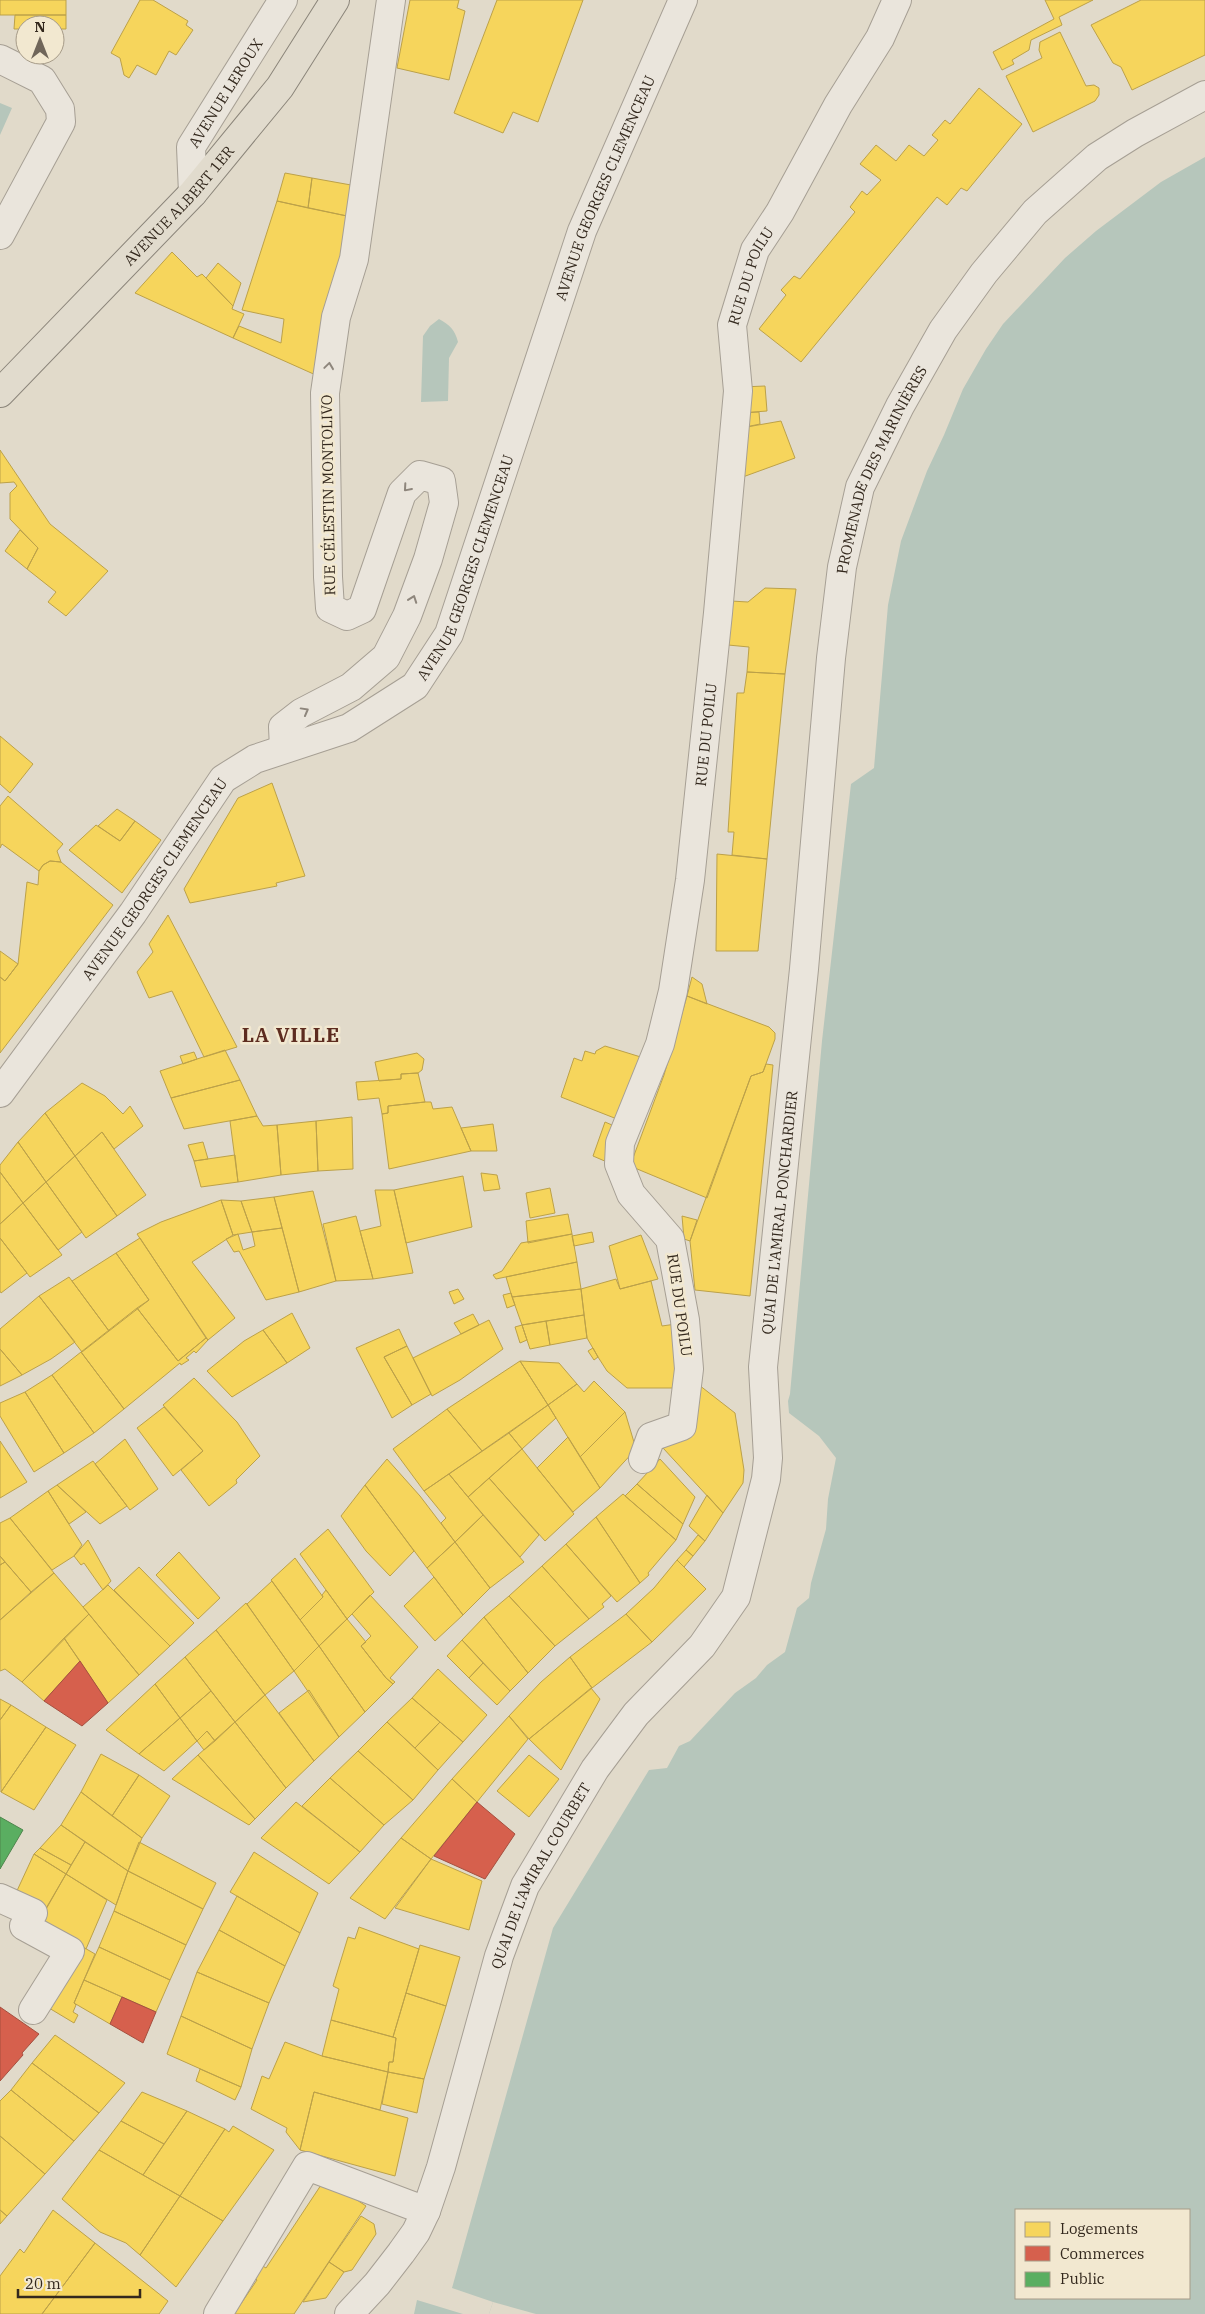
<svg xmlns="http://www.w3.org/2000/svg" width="1205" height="2314" font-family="'IBM Plex Serif',serif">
<rect width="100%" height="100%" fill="#e1daca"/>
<!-- water -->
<path fill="#b6c6bb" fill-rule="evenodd" d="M0 103 12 108 0 135Z
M1205 157V2314H489L493 2302 452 2288 553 1928 649 1770 667 1768 679 1746 690 1741 735 1693 756 1678 767 1665 785 1652 797 1608 809 1598 811 1583 826 1529 828 1499 836 1458 819 1436 789 1413 788 1401 790 1394 822 1041 851 784 874 768 888 605 901 541 927 471 944 435 963 389 986 349 1003 324 1065 258 1096 231 1161 182ZM1016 2210H1189V2298H1016Z
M439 319C450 325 455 330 458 342L449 358 448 401 421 402 423 336 430 326Z
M417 2300 463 2314H414Z"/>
<!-- pier -->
<path fill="#e1daca" d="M493 2302 536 2314H489Z"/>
<!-- homes -->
<path fill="#f6d55c" stroke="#bca149" d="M0 0H66V15H0Z
M140 0H153L188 21 186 25 193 30 176 55 169 51 156 75 137 65 129 78 124 75 120 58 111 53Z
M410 0H459L457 8 465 11 449 80 397 68Z
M497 0H583L538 122 513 112 503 133 454 113Z
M1045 0H1093L1059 17 1062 25 1031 40 1029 50 1012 60 1014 64 1002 70 993 52 1054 19Z
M1141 0H1205V55L1132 90 1121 67 1113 63 1091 25Z
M15 15H66V29H55V25H25V29H14Z
M1060 32 1086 86 1094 85 1099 88V95L1095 101 1033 132 1006 76 1042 58 1039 50 1040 42Z
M979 88 1022 124 967 191 961 188 947 205 937 197 801 362 759 329 786 295 781 290 794 276 800 279 855 212 850 207 862 191 867 195 881 180 860 164 876 145 896 161 909 145 924 156 938 140 932 135 945 120 950 124Z
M285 173 312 178 308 208 277 201Z
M312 178 351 185 347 216 308 208Z
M277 201 347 216 344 255 318 376 233 338 239 326 281 343 284 319 242 310Z
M172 252 197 277 202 274 206 278 233 306 232 309 244 314 233 338 135 293Z
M218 263 241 283 233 306 206 278Z
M765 386 767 411 741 413 742 387Z
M759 412 760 424 741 428V413Z
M781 421 795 458 740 478 741 428Z
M0 450 50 524 108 571 66 616 48 602 56 592 27 569 38 548 10 519V493L17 486 14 482 0 483Z
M20 530 38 548 27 569 5 551Z
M765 588 796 589 785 674 747 672 749 647 728 645 731 601 748 602Z
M747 672 785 674 767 859 732 855 734 832H728L737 693H744Z
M0 736 33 764 10 793 0 784Z
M272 783 305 876 276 883 277 886 190 903 184 889 238 798Z
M8 796 63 844 57 851 61 862 50 861 43 865 39 871 2 844 0 848V806Z
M117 809 135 821 120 841 98 826Z
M135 821 161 840 122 893 69 850 96 825 120 841Z
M717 854 767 859 758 951H716Z
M50 861 61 862 113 905 0 1053V977L5 981 18 964 27 882 38 885 39 871 43 865Z
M168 915 237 1047 204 1057 172 991 149 998 137 972 153 952 149 944Z
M0 951 18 964 5 981 0 977Z
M692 977 702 984 707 1004 687 996Z
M687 996 769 1027 775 1033V1039L763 1072 751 1076 707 1198 630 1166 664 1075Z
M605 1046 644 1058 622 1121 561 1097 574 1058 582 1061 585 1051 595 1054 596 1051Z
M225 1050 240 1080 171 1098 160 1071Z
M194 1052 197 1059 183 1064 180 1056Z
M417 1053 424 1059 422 1070 418 1073 401 1074V1079L379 1081 375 1062Z
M766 1064 773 1065 750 1296 695 1290 690 1241 751 1076 763 1072Z
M418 1073 425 1102 388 1106V1113L382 1114 379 1098 358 1100 356 1082 401 1079V1074Z
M240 1080 257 1116 184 1129 171 1098Z
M82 1083 105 1096 123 1114 130 1106 143 1126 114 1149 102 1132 75 1156 45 1113Z
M425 1102H431L433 1109 452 1107 471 1151 389 1169 382 1114 388 1113V1106Z
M45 1113 75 1156 46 1182 18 1142Z
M257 1116 263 1126 277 1125 281 1175 238 1182 230 1121Z
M352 1117 353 1169 318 1171 316 1121Z
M316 1121 318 1171 281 1175 277 1125Z
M605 1122 619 1128 607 1162 593 1156Z
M493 1124 497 1151H471L461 1128Z
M102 1132 146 1195 117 1216 75 1156Z
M18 1142 46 1182 23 1203 0 1172V1165Z
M203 1142 208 1159 194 1161 188 1145Z
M235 1155 238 1182 201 1187 194 1161Z
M75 1156 117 1216 86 1238 46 1182Z
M0 1172 23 1203 0 1224Z
M481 1173 497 1175 500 1189 484 1191Z
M463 1176 472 1227 406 1243 394 1190Z
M46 1182 82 1232 58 1250 23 1203Z
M550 1188 555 1213 530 1218 526 1193Z
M375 1190H394L413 1273 373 1279 360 1231 381 1226Z
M313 1191 336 1281 299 1292 274 1197Z
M274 1197 282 1228 252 1232 241 1201Z
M221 1200 241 1201 252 1232 233 1235Z
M221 1200 233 1235 192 1262 235 1318 208 1340 137 1234 161 1222Z
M23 1203 62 1255 30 1277 0 1238V1224Z
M568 1214 572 1234 528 1243 526 1221Z
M356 1216 373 1279 336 1281 323 1224Z
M682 1216 697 1220 690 1241 684 1239Z
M282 1228 299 1292 266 1300 239 1251 234 1252 226 1239 238 1234 243 1250 255 1246 252 1232Z
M592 1232 594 1242 574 1246 572 1236Z
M572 1234 577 1262 496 1279 493 1275 502 1271 521 1243Z
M641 1235 658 1279 620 1289 609 1246Z
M0 1238 27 1273 1 1293 0 1291Z
M140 1238 206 1338 178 1361 137 1308 149 1300 116 1253Z
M116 1253 149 1300 109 1331 72 1281Z
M577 1262 581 1289 512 1297 506 1277Z
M69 1277 109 1331 82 1352 39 1296Z
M616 1279 620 1289 651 1281 662 1326 676 1324 683 1388H627L607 1371 598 1357 587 1338 581 1289Z
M458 1289 464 1299 454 1304 449 1292Z
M581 1289 584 1315 522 1325 512 1297Z
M511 1293 515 1305 507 1308 503 1295Z
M39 1296 75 1342 51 1359 22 1375 0 1349V1329Z
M137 1308 178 1361 206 1338 208 1340 196 1353 194 1351 186 1358 189 1360 181 1365 180 1363 124 1409 81 1352Z
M292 1313 310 1348 287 1363 263 1330Z
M473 1314 479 1325 461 1334 454 1323Z
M584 1315 587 1338 550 1345 546 1321Z
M489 1320 503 1349 460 1380 432 1396 413 1358Z
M546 1321 550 1345 530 1349 522 1325Z
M522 1325 527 1340 520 1343 515 1327Z
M399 1329 407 1346 384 1357 412 1405 392 1418 356 1348Z
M263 1330 287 1363 232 1397 207 1371 244 1341Z
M407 1346 431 1394 412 1405 384 1357Z
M593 1348 598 1357 594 1360 588 1351Z
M0 1349 22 1375 0 1386Z
M81 1352 124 1409 94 1433 52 1375Z
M520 1361 559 1363 577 1384 548 1405Z
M520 1361 548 1405 482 1451 447 1409Z
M52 1375 94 1433 64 1453 25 1392Z
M194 1378 237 1422 260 1456 236 1480 237 1483 209 1506 181 1470 203 1451 163 1405Z
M594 1381 625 1412 580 1457 548 1405 577 1384 584 1392Z
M699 1385 735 1413 744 1470 743 1483 723 1513 663 1448 654 1452 653 1448Z
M25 1392 64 1453 34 1472 0 1416V1403Z
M548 1405 556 1418 522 1449 509 1433Z
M164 1407 203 1451 173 1476 137 1428Z
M447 1409 482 1451 424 1491 393 1449Z
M625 1412 636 1449 600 1488 580 1457Z
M509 1433 522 1449 468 1497 449 1474Z
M568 1437 600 1488 573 1512 537 1468Z
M125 1439 158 1489 130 1510 95 1464Z
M0 1441 27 1482 0 1498Z
M522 1449 574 1514 545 1541 489 1478Z
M387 1459 420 1496 455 1542 427 1568 365 1485Z
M660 1459 695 1497 683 1524 637 1484Z
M93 1461 127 1506 100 1524 57 1485Z
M449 1474 483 1515 455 1542 441 1523 446 1518 424 1491Z
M489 1478 539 1535 520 1557 468 1497Z
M637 1484 683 1524 676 1540 625 1496Z
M57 1485 86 1512 69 1524 48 1491Z
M365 1485 414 1551 390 1576 366 1551 341 1516Z
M48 1491 82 1545 74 1556 52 1570 10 1518Z
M623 1494 676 1540 648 1573 649 1575 640 1583 596 1517Z
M707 1495 723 1513 705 1541 689 1526Z
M483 1515 524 1562 490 1588 455 1542Z
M596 1517 640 1583 617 1602 566 1544Z
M10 1518 54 1573 31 1592 0 1556V1523Z
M328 1529 374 1592 347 1619 300 1554Z
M698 1535 705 1541 693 1556 686 1550Z
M88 1540 111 1581 103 1590 84 1563 81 1565 74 1556Z
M455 1542 490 1588 463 1615 427 1568Z
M566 1544 611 1596 602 1604 604 1607 589 1619 542 1566Z
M686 1550 693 1556 684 1567 677 1560Z
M179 1552 220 1598 198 1619 156 1575Z
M0 1556 5 1562 0 1565Z
M295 1558 323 1597 300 1620 271 1580Z
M677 1560 706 1589 652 1642 626 1614 654 1588Z
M5 1562 31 1592 0 1620V1565Z
M542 1566 589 1619 555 1646 509 1596Z
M139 1567 194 1623 170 1646 114 1590Z
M54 1573 89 1614 22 1682 5 1669 0 1671V1620Z
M434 1577 463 1615 435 1641 404 1606Z
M272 1581 319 1646 294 1671 247 1604Z
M108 1585 170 1646 139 1675 83 1607Z
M326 1590 347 1619 319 1646 300 1620 323 1597 322 1595Z
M370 1595 418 1647 390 1678 395 1682 393 1684 386 1678 361 1646 371 1636 352 1614Z
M509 1596 555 1646 528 1673 484 1617Z
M246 1603 294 1671 265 1695 216 1630Z
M89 1614 139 1675 108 1703 64 1638Z
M626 1614 652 1642 592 1688 570 1657Z
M484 1617 528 1673 510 1691 462 1640Z
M347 1619 366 1642 361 1646 386 1678 393 1684 365 1712 319 1646Z
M216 1630 265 1695 235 1722 185 1657Z
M64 1638 80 1661 44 1701 22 1682Z
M462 1640 483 1663 469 1678 447 1656Z
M319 1646 365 1712 339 1737 294 1671Z
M185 1657 211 1691 180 1718 155 1684Z
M570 1657 592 1688 529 1739 509 1716 541 1682Z
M483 1663 510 1691 497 1705 469 1678Z
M438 1669 487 1715 463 1742 412 1698Z
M155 1684 180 1718 139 1754 106 1730Z
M591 1688 600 1699 561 1770 529 1739Z
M309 1690 339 1737 314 1761 279 1713Z
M211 1691 235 1722 215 1741 207 1731 197 1741 180 1718Z
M265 1695 314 1761 286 1788 235 1722Z
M412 1698 440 1722 415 1748 387 1722Z
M0 1699 11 1705 0 1720Z
M11 1705 46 1727 1 1792 0 1720Z
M509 1716 528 1739 477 1802 452 1779Z
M180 1718 197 1741 164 1771 139 1754Z
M235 1722 286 1788 255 1819 198 1755Z
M387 1722 438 1770 413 1800 358 1751Z
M440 1722 463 1742 438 1770 415 1748Z
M46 1727 76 1745 34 1810 1 1792Z
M207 1731 215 1741 204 1750 197 1741Z
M358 1751 413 1800 384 1825 330 1778Z
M101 1754 139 1775 112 1816 81 1792Z
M198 1755 255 1819 249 1825 172 1779Z
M529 1755 559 1779 529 1817 497 1791Z
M139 1775 170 1796 142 1838 112 1816Z
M330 1778 384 1825 360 1852 302 1806Z
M452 1779 477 1802 431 1859 401 1838Z
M81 1792 142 1838 128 1871 61 1825Z
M296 1802 360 1852 329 1884 261 1838Z
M61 1825 85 1842 71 1865 40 1848Z
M401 1838 431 1859 385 1919 350 1898Z
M85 1842 128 1871 116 1905 66 1874Z
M139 1842 216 1883 203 1909 128 1871Z
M40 1848 71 1865 66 1874 34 1854Z
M254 1852 318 1893 300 1933 230 1892Z
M34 1854 66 1874 45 1911 15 1895Z
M431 1859 482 1881 469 1930 395 1908Z
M128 1871 203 1909 186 1945 114 1911Z
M66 1874 107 1900 86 1949 38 1922Z
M237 1896 300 1933 285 1966 219 1930Z
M114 1911 186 1945 170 1980 99 1947Z
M359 1927 419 1949 393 2037 331 2020 339 1989 333 1986 348 1937 355 1939Z
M219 1930 285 1966 269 2003 197 1972Z
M420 1945 460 1957 446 2006 406 1993Z
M83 1947 95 1954 74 2003 76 2005 73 2012 78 2015 74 2023 49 2008V2000Z
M99 1947 170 1980 156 2012 84 1980Z
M197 1972 269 2003 252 2049 181 2016Z
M84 1980 122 1997 110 2024 74 2003Z
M406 1993 446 2006 424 2079 388 2072 389 2062H393L396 2038 393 2037Z
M181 2016 252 2049 241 2087 167 2054Z
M331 2020 396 2038 393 2062H389L388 2072 322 2056Z
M55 2035 125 2083 99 2113 32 2063Z
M285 2042 322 2056 388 2072 380 2110 314 2092 300 2150 286 2132 287 2128 251 2109 262 2076 269 2079Z
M32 2063 99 2113 74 2141 11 2090Z
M200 2069 241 2087 235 2100 196 2081Z
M388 2072 424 2079 417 2113 382 2104Z
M11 2090 74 2141 45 2174 0 2136V2101Z
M142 2092 187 2111 164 2144 121 2121Z
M314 2092 408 2118 395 2176 300 2150Z
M187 2111 225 2129 180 2196 143 2175Z
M121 2121 164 2144 143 2175 99 2150Z
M233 2126 274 2150 223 2221 180 2196 225 2129 229 2132Z
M0 2136 45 2174 7 2216 0 2210Z
M99 2150 180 2196 140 2255 126 2243 100 2232 62 2199Z
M325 2179 366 2206 294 2314H234L257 2280 253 2276 261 2265 266 2268Z
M180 2196 223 2221 176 2287 140 2255Z
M0 2210 7 2216 0 2224Z
M53 2210 95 2243 42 2314H0V2276L20 2249 24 2253Z
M361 2216 374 2224 376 2234 352 2270 344 2272 329 2262Z
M95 2243 168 2301 159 2314H42Z
M329 2262 344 2272 326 2298 303 2302Z"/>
<!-- shops -->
<path fill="#d6604d" stroke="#a54f3f" d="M80 1661 108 1703 82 1726 44 1701Z
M477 1802 515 1834 485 1879 434 1856Z
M122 1997 156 2012 143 2043 110 2024Z
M0 2007 39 2034 22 2053 23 2055 0 2081Z"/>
<!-- public -->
<path fill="#5aae61" stroke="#4e864d" d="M0 1817 23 1830 0 1869Z"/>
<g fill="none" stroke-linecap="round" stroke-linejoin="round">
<defs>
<g id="minor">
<path d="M0 59 42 80 60 109 61 122 0 235"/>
<path id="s1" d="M193 193 191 147 283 0"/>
<path d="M284 748 283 727 301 713 351 687 386 657 407 616 428 559 444 503 441 481 420 475 402 493 362 609 347 616 330 608 328 577 325 393 336 317 354 259 391 0"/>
<path id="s2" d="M0 1093 133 913 223 779 255 759 349 728 415 686 449 634 582 231 683 0"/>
<path id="s3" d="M643 1459 651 1437 682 1426 689 1369 685 1320 670 1239 631 1194 619 1164 620 1143 660 1044 673 991 690 880 718 613 738 391 732 325 755 250 780 212 838 105 880 38 897 0"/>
<path d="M0 1898 33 1913 24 1926 70 1951 33 2010"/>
<path d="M218 2314 307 2166 426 2211"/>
<path id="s4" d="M349 2314 377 2284 401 2253 416 2232 426 2211 441 2167 499 1956 525 1886 595 1769 636 1714 702 1646 736 1597 766 1479 768 1458 763 1367 804 969 831 658 842 567 860 487 900 406 943 330 984 273 1035 212 1097 157 1135 133 1205 95"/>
</g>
<g id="major">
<path id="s5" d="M0 393 193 193 280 87 335 0"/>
</g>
</defs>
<!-- minor casing -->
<use href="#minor" stroke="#a69f94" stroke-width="30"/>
<!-- major casing -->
<use href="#major" stroke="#8b857a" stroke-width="30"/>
<!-- minor -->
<use href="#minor" stroke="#eae5dc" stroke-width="28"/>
<!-- major -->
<use href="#major" stroke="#e1dbcd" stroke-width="28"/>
</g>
<!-- one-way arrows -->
<defs><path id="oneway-chevron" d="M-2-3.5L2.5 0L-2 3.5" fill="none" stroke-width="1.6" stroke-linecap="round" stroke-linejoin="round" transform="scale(1.25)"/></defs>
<g stroke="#8e867c">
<use href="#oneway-chevron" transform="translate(329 366) rotate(-82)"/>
<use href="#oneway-chevron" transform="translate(407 488) rotate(131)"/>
<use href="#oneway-chevron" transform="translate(413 599) rotate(-70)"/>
<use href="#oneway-chevron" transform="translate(305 711) rotate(-29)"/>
</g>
<g text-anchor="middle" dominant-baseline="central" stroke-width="5" stroke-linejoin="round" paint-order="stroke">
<!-- street labels -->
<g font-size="15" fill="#33281d" stroke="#f2e8d0">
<text stroke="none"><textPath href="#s1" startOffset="110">AVENUE LEROUX</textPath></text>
<text stroke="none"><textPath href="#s2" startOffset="1135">AVENUE GEORGES CLEMENCEAU</textPath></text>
<text stroke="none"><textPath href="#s5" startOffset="259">AVENUE ALBERT 1ER</textPath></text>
<text stroke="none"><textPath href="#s3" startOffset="1242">RUE DU POILU</textPath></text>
<text stroke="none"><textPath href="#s4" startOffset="1972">PROMENADE DES MARINIÈRES</textPath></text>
<text transform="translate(328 495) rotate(-91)">RUE CÉLESTIN MONTOLIVO</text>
<text stroke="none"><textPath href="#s2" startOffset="730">AVENUE GEORGES CLEMENCEAU</textPath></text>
<text stroke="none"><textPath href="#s3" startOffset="778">RUE DU POILU</textPath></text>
<text stroke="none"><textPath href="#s2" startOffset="264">AVENUE GEORGES CLEMENCEAU</textPath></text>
<text stroke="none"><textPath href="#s4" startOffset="1218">QUAI DE L'AMIRAL PONCHARDIER</textPath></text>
<text transform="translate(680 1305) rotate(82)">RUE DU POILU</text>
<text stroke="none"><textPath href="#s4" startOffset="485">QUAI DE L'AMIRAL COURBET</textPath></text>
</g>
<!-- district labels -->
<g font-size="20" font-weight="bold" letter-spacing="1" fill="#5d2c20" stroke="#f2e8d0">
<text x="291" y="1034">LA VILLE</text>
</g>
</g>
<!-- legend -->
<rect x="1015" y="2209" width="175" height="90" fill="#f2e8d0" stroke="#a69b88"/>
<rect x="1025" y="2222" width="25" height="15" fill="#f6d55c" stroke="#a69b88"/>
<text x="1060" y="2234" font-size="15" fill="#33281d">Logements</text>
<rect x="1025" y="2246" width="25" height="15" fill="#d6604d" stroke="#a69b88"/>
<text x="1060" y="2259" font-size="15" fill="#33281d">Commerces</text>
<rect x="1025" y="2272" width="25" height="15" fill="#5aae61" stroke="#a69b88"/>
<text x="1060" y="2284" font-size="15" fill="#33281d">Public</text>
<!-- north arrow -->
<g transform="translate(40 40)"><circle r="24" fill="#f2e8d0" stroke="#a69b88"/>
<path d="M0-4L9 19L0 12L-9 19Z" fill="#70665a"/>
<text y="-8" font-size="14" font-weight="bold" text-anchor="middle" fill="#33281d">N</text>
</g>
<!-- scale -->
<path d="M18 2289v8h122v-8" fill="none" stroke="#33281d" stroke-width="2.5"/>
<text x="25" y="2289" font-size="15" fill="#33281d" stroke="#f2e8d0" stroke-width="4" paint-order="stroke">20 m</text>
</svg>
